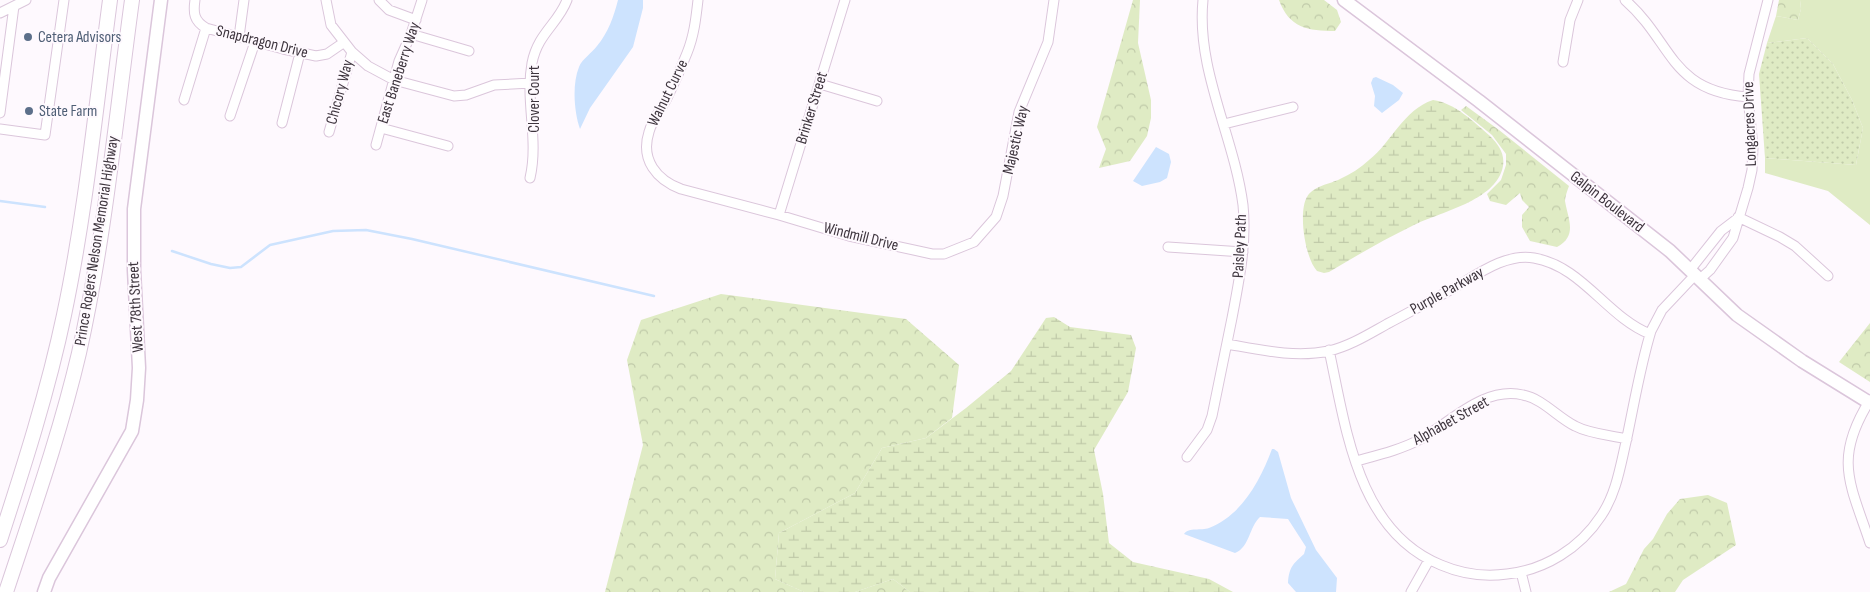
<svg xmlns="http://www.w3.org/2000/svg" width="1870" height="592" font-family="'Sofia Sans Condensed',sans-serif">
<defs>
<pattern id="forest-crowns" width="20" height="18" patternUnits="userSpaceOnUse" patternTransform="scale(1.25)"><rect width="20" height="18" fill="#dfebc4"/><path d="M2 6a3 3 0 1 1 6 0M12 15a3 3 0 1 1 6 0" fill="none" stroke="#c0caa9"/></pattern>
<pattern id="wetland-marsh" width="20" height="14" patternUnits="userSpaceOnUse" patternTransform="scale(1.25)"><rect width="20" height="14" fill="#dfebc4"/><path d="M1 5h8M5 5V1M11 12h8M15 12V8" fill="none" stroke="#c0caa9"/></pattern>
<pattern id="park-dots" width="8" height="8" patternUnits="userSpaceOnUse" patternTransform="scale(1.25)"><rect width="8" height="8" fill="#dfebc4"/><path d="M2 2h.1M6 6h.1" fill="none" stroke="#c0caa9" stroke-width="1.8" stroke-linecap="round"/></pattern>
</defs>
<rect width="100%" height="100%" fill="#fef9fe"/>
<!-- green -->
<path fill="#dfebc4" d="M1800 0H1870V225L1828 191 1765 173V158L1856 165 1863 128 1852 100 1833 64 1807 38 1767 43 1776 16 1798 20 1801 9Z"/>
<!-- forest -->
<path fill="url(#forest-crowns)" d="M1133 0H1140L1138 43 1151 100V118L1147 136 1130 161 1099 168 1106 149 1097 127Z
M1279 0H1324L1337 10 1341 22 1335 31C1308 31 1289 28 1279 0Z
M1779 0H1800L1801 9 1798 20 1776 16Z
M1466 106 1499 130 1569 186C1567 191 1565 197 1565 201 1568 219 1578 236 1557 247L1530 241 1522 227V215L1529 207 1522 200 1520 193 1506 205 1490 201 1487 194 1501 180 1506 165V154L1492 135 1461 110Z
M721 294 906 319 959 365 952 418 926 438 882 448 855 493 779 533 775 579 804 592H605L643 445 627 360 641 320Z
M1870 323V382L1839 362Z
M1708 495 1727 503 1736 545 1683 580 1675 592H1609L1626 584 1644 549 1653 539 1667 514 1680 499Z
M893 579 910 592H855Z"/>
<!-- wetland -->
<path fill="url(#wetland-marsh)" d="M1433 100C1455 103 1474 122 1490 136 1498 144 1505 153 1503 166 1497 201 1439 212 1412 226 1383 240 1356 256 1329 272L1324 273 1317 271C1305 258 1298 212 1307 197 1313 186 1330 184 1340 179 1351 174 1360 168 1369 160 1392 142 1403 110 1433 100Z
M1054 317 1070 327 1131 335 1136 348 1128 392 1094 450 1103 494 1109 543 1133 562 1209 579 1233 592H910L893 579 855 592H804L775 579 779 533 855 493 882 448 926 438 966 408 1011 371 1046 318Z"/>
<!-- park -->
<path fill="url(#park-dots)" d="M1807 38 1833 64 1852 100 1863 128 1856 165 1765 158 1759 74 1767 43Z"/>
<!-- water -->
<path fill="#cde3fe" d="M618 0H643V8L633 47 590 108 580 129C574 112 572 84 579 67 582 59 592 53 597 46 608 33 614 16 618 0Z
M1376 77 1393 85 1403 93 1399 100 1382 113 1374 106 1375 96 1371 83 1373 78Z
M1156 147 1169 154 1171 162 1167 178 1160 182 1142 186 1133 181Z
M1272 449H1274L1278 452 1291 498 1316 550 1337 578 1336 592H1296L1288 583C1289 567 1293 564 1304 554L1306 547 1288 519 1260 517C1249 527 1250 547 1235 553L1184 534C1189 527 1201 531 1209 528 1242 515 1260 481 1272 449Z"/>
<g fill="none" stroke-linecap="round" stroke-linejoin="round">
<!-- stream -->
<path stroke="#cde3fe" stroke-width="2.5" d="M0 201 45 207
M172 251 211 264 230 268 241 267 270 245 333 231 366 230 412 239 654 296"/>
<defs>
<path id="street" d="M195 0C193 13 194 21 206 28L283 49 316 56 327 54 343 43
M326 0 331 25 352 52 368 66 394 80 454 96 466 95 494 85 531 83
M379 0 389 10 416 20
M698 0C696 18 694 36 687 53 681 68 674 84 667 98 661 110 652 120 649 132 640 160 657 180 681 189L779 215 849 236 932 254H944L974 242 996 217 1003 196 1019 112 1048 42 1054 0
M1625 0C1673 42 1669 91 1748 97
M0 13 26 0
M411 34 469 51
M239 37 244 0
M1563 62 1570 20 1578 0
M820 84 877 101
M184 100 206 28
M0 113 14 6
M230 116 255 42
M282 123 300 53
M1224 124 1293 107
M381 128 448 146
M0 129 45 135 64 0
M329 132 352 52
M376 145 399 61 411 34 422 0
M530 178C539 140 525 101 532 63 538 33 558 24 567 0
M779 215 845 0
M1738 217 1780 237 1795 246 1828 276
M1168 247 1243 252
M1690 270 1721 231 1738 218
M1700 279 1710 270 1733 238 1748 188 1752 170 1753 147 1748 97 1749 74 1768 0
M1227 344C1261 350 1295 358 1329 351 1350 346 1369 334 1387 324 1410 312 1432 300 1454 288 1478 274 1506 253 1534 258 1582 266 1607 317 1650 334
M1329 350C1346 428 1357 531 1441 565 1462 574 1485 577 1507 574 1545 570 1580 548 1601 516 1616 494 1620 468 1626 442 1634 405 1640 367 1651 331L1662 310 1695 275
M1870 400C1833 459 1850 483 1870 543
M1187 457 1207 430 1212 416C1219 383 1225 351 1232 318 1239 281 1247 243 1243 205 1234 136 1196 70 1203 0
M1356 461C1378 455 1400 450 1421 439 1451 422 1484 386 1523 395 1543 399 1557 417 1575 426 1590 434 1610 435 1627 439
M1521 572 1526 592
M1411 592 1429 560"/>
<path id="secondary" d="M1344 0 1479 101 1670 251 1737 315 1802 361 1870 403
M44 592 49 578 132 431 137 400 139 368 134 270V209L161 0"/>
<path id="primary" d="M0 540C24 466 48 391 64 315 86 211 96 105 110 0
M6 592C32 513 60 434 79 353 105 237 116 117 132 0"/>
</defs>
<!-- street casing -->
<use href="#street" stroke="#dbc6db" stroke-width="11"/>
<!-- secondary casing -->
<use href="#secondary" stroke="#dbc6db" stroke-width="15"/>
<!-- primary casing -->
<use href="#primary" stroke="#dbc6db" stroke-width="16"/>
<!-- street -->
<use href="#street" stroke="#fff" stroke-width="9"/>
<!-- secondary -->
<use href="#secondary" stroke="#fff" stroke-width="12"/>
<!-- primary -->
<use href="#primary" stroke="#fff" stroke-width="14"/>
</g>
<!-- markers -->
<g fill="#5c6f8a" stroke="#fef9fe" stroke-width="2">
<circle cx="28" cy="37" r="5"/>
<circle cx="29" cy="111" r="5"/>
</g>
<g text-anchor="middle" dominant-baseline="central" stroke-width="4" stroke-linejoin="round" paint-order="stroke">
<!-- service labels -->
<g font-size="16" fill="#4e5e75" stroke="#fef9fe" text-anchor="start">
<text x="38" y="37">Cetera Advisors</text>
<text x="39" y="111">State Farm</text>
</g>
<!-- street labels -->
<g font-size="16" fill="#3e353e" stroke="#fef9fe">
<text transform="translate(262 42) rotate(14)">Snapdragon Drive</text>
<text transform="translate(399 73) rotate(-72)">East Baneberry Way</text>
<text transform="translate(340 92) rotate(-75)">Chicory Way</text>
<text transform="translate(668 93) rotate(-64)">Walnut Curve</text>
<text transform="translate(534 99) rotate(-90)">Clover Court</text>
<text transform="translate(812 108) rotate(-73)">Brinker Street</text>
<text transform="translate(1750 124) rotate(-92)">Longacres Drive</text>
<text transform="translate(1016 140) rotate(-77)">Majestic Way</text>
<text transform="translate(1607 202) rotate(38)">Galpin Boulevard</text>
<text transform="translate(861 237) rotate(14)">Windmill Drive</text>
<text transform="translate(97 241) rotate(-81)">Prince Rogers Nelson Memorial Highway</text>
<text transform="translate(1240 246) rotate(-87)">Paisley Path</text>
<text transform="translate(1447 291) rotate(-29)">Purple Parkway</text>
<text transform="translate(136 307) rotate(-93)">West 78th Street</text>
<text transform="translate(1451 421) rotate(-29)">Alphabet Street</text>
</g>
</g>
</svg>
